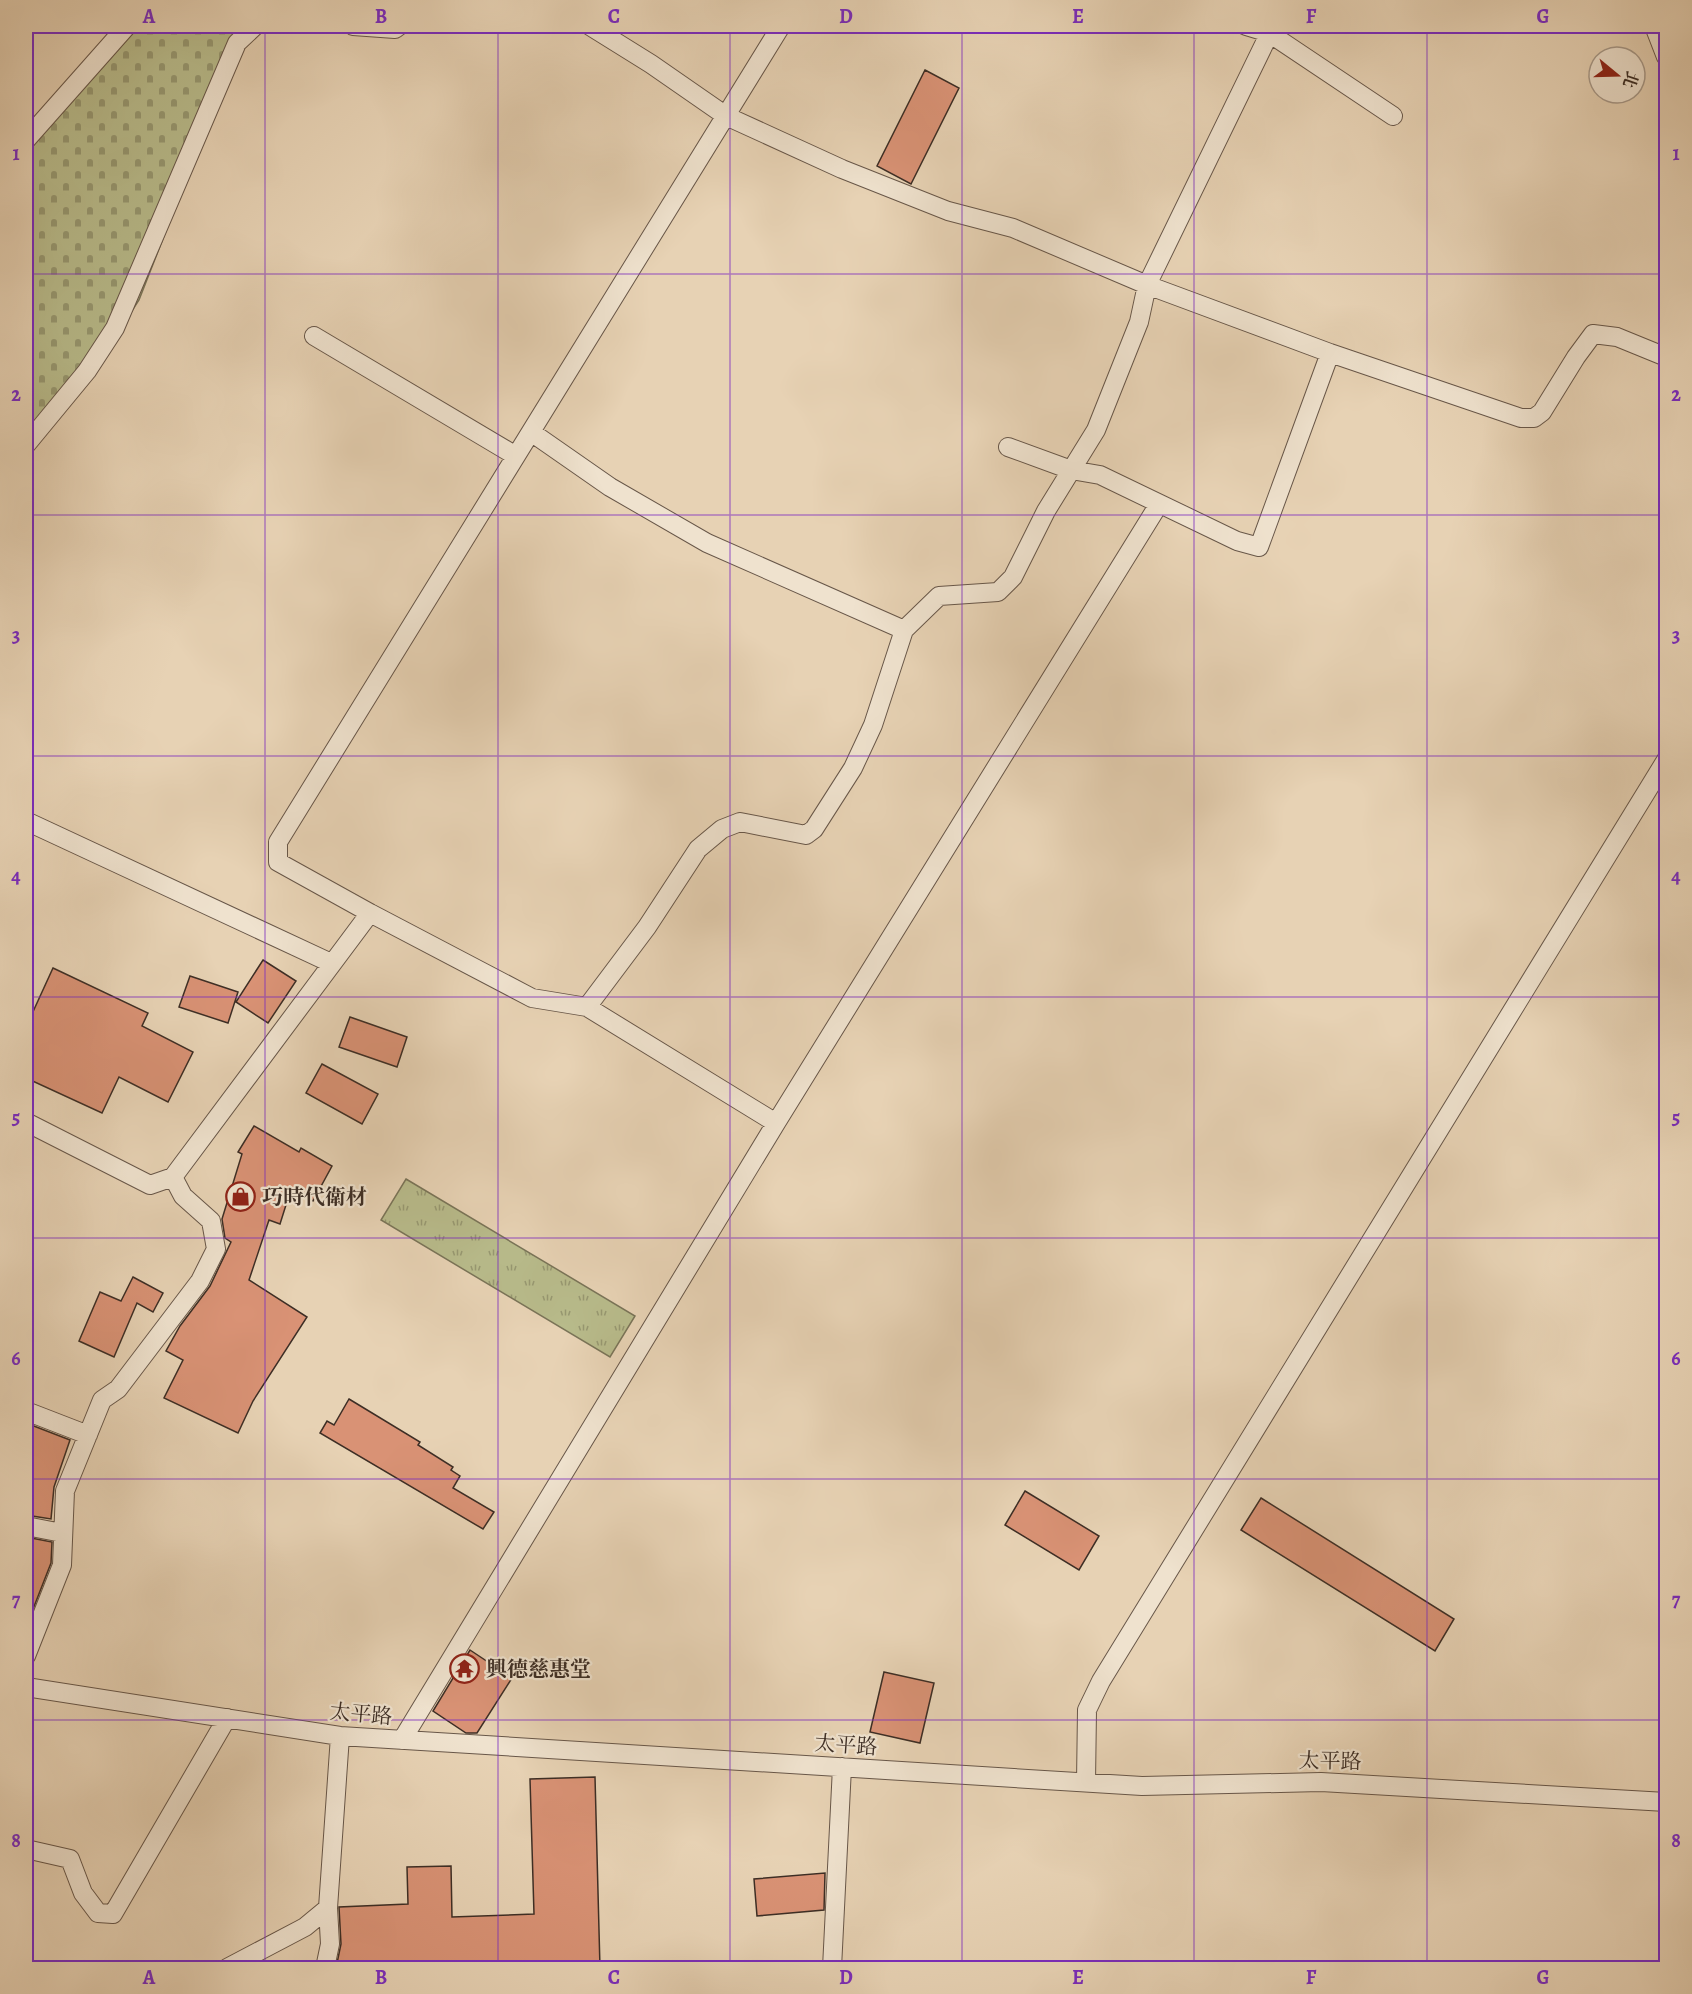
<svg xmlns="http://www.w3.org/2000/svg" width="1692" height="1994" font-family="Alegreya,'Noto Serif TC',serif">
<defs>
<pattern id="grass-tufts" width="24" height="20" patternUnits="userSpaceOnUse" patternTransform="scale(1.5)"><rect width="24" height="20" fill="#b8bb8b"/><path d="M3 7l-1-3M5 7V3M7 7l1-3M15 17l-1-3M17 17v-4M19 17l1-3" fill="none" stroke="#979871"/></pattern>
<pattern id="cemetery-stones" width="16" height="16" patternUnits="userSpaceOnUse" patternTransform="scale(1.5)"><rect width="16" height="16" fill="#b8bb8b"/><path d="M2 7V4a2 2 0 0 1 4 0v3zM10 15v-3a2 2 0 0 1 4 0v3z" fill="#979871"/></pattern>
</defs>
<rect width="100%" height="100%" fill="#e7d2b4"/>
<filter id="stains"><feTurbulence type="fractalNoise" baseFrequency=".00333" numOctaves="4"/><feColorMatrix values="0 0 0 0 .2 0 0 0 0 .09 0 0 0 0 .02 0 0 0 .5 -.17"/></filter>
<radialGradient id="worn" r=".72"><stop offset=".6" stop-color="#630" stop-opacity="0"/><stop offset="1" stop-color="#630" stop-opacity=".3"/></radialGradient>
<!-- grass -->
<path fill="url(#grass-tufts)" stroke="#7a7458" stroke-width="1.5" d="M406 1179 635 1316 610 1357 381 1220Z"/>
<!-- cemetery -->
<path fill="url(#cemetery-stones)" stroke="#7a7458" stroke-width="1.5" d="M139 26H262L245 29 139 300 87 381 26 454V153Z"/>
<!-- building -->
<path fill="#d99275" stroke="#3d2e25" stroke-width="1.5" d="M925 70 959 88 911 184 877 166Z
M263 960 296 981 268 1023 236 1002Z
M53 968 148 1013 142 1026 193 1052 168 1102 119 1077 102 1113 26 1078V1027Z
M190 976 238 992 228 1023 179 1007Z
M350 1017 407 1037 397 1067 339 1047Z
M322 1064 378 1094 362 1124 306 1093Z
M254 1126 299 1152 301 1148 332 1166 313 1201 291 1189 280 1224 269 1220 249 1280 307 1317 253 1401 238 1433 164 1398 183 1360 166 1351 180 1326 210 1286 231 1242 225 1238 222 1219 242 1154 238 1152Z
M133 1277 163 1293 153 1312 137 1303 114 1357 79 1341 100 1292 121 1301Z
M349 1399 420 1442 418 1445 453 1467 451 1470 460 1476 453 1488 494 1512 483 1529 320 1433 327 1421 334 1425Z
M26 1423 70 1440 54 1487 51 1519 26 1515Z
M1025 1491 1099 1536 1079 1570 1005 1525Z
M1261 1498 1454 1619 1435 1651 1241 1530Z
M26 1537 52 1542 51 1563 26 1627Z
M470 1650 512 1678 477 1733H466L433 1711Z
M884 1672 934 1683 920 1743 870 1732Z
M595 1777 600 1968H336L341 1944 339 1907 408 1904 407 1867 451 1866 452 1917 534 1914 530 1779Z
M825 1873 824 1910 757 1916 754 1879Z"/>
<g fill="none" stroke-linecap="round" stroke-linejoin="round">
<defs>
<path id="minor" d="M353 26 395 29 399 26
M590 26 651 64 726 116 842 169 948 211 1013 228 1147 285 1330 353 1521 418H1534L1542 412 1576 357 1593 334 1617 337 1666 357
M1246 26 1269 33 1393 116
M1654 26 1666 57
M26 140 127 26
M314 336 516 456
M531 432 610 487 707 543 904 630
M26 445 87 371 115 328 237 43 255 26
M1008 447 1071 470 1100 475 1237 541 1259 547 1330 353
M26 821 331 963
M370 913 278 862V842L781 26
M587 1007 647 927 698 849 722 829 740 822 806 835 814 829 853 768 873 725 904 630 939 596 998 592 1013 577 1046 511 1096 430 1139 322 1147 285 1273 26
M26 1122 150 1185 173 1177
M26 1411 88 1435
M26 1526 62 1533
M26 1656 62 1565 65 1491 102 1400 118 1389 200 1281 216 1249 211 1221 183 1196 173 1177 370 913 532 998 587 1007 776 1123
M26 1687 340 1736 1142 1786 1321 1782 1666 1802
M402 1740 776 1123 1159 504
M1086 1782 1087 1710 1101 1681 1666 760
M26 1849 70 1859 83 1893 98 1913 113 1914 227 1718
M227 1968 305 1927 328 1908 340 1736
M325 1968 330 1944 328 1908
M832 1968 842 1767"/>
</defs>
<!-- minor casing -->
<use href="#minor" stroke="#685749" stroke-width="20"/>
<!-- minor -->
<use href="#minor" stroke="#efe2ce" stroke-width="18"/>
</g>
<!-- grid -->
<path fill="none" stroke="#7b2cbf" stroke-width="1.5" stroke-opacity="0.55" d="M265 26V1968M498 26V1968M730 26V1968M962 26V1968M1194 26V1968M1427 26V1968M26 274H1666M26 515H1666M26 756H1666M26 997H1666M26 1238H1666M26 1479H1666M26 1720H1666"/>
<!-- icons -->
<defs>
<symbol id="shop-ring" viewBox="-11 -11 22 22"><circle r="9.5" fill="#efe2ce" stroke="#8f2418" stroke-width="1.5"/><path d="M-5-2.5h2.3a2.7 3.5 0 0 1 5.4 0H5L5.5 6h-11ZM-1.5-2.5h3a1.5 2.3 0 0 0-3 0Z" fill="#8f2418"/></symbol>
<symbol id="temple-ring" viewBox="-11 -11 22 22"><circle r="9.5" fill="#efe2ce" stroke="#8f2418" stroke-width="1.5"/><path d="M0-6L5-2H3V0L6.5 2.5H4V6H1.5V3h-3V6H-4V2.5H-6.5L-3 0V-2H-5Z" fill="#8f2418"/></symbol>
</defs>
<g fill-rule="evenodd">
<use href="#shop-ring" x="224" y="1180" width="33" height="33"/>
<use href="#temple-ring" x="448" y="1652" width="33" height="33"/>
</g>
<g text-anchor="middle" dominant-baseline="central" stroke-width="4.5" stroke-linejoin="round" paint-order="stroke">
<!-- poi labels -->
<g font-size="21" font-weight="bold" fill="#3d2e25" stroke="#efe2ce" text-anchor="start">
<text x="262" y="1197">巧時代衛材</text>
<text x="486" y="1669">興德慈惠堂</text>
</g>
<!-- street labels -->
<g font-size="21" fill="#3d2e25" stroke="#efe2ce">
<text transform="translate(361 1714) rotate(5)">太平路</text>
<text transform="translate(846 1745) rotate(4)">太平路</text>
<text transform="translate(1330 1761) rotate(1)">太平路</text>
</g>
</g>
<!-- margin -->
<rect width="1692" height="1994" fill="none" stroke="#e7d2b4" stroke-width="66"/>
<!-- north arrow -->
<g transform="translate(1617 75) rotate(109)"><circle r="28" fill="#efe2ce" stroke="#a89a8a" stroke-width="1.5"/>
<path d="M0-4.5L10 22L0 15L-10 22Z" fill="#8f2418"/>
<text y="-9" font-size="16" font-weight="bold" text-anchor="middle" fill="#3d2e25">北</text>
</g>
<rect x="33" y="33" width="1626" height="1928" fill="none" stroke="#7b2cbf" stroke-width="2"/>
<g font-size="20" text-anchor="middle" font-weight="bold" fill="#7b2cbf">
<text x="149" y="23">A</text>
<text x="381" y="23">B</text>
<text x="614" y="23">C</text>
<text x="846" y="23">D</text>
<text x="1078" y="23">E</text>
<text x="1311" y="23">F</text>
<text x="1543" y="23">G</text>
<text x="16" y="160">1</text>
<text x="1676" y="160">1</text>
<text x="16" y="401">2</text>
<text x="1676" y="401">2</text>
<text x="16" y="642">3</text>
<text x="1676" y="642">3</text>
<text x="16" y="883">4</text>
<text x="1676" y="883">4</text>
<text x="16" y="1124">5</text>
<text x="1676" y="1124">5</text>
<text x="16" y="1365">6</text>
<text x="1676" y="1365">6</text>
<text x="16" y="1606">7</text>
<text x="1676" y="1606">7</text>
<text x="16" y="1847">8</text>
<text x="1676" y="1847">8</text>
<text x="149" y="1984">A</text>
<text x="381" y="1984">B</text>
<text x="614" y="1984">C</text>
<text x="846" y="1984">D</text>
<text x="1078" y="1984">E</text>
<text x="1311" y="1984">F</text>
<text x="1543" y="1984">G</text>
</g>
<rect width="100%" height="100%" filter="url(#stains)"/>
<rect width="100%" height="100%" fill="url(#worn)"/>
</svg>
